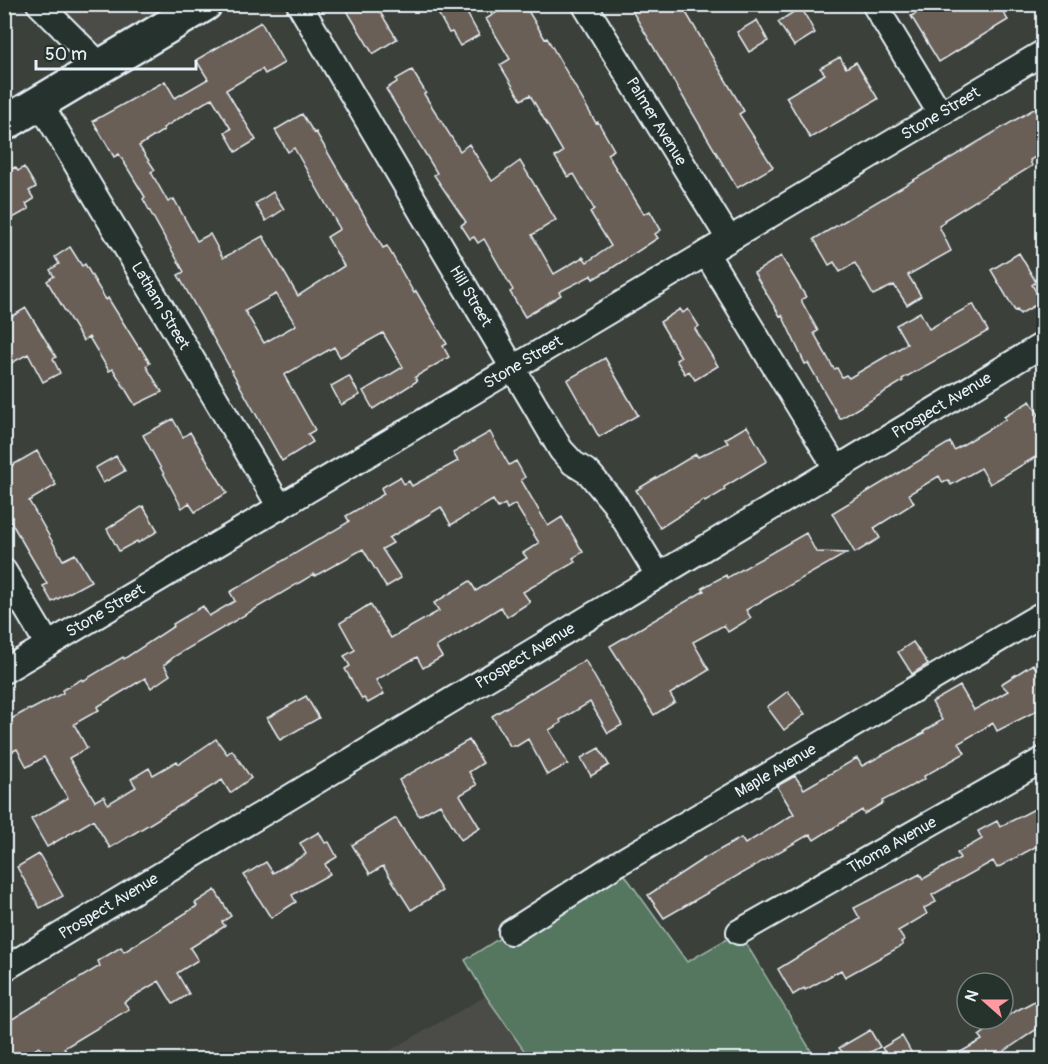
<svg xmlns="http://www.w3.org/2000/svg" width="1048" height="1064" font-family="Pangolin,sans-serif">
<rect width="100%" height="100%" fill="#3b403a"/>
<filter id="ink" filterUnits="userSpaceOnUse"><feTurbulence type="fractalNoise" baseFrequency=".0167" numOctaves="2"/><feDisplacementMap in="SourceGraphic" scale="12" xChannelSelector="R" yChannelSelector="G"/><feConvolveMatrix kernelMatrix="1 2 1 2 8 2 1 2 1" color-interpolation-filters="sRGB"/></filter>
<g filter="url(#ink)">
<!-- built -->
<path fill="#4c4c47" d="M39 5H205L101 66Z
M486 996 530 1059 373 1060Z"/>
<!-- green -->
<path fill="#55765f" stroke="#9eb4ac" stroke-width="1.5" d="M617 864 687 962 739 932 816 1059H530L486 996 465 960Z"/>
<!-- building -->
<path fill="#6b5f57" stroke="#e8f1f8" stroke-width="1.5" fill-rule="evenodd" d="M343 4H375L397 39 373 54Z
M433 4H462L479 35 460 46 452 32 449 33Z
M510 4H524L545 39 547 38 596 123 598 122 614 150 607 154 644 214 650 211 661 230 655 234 658 238 609 270 593 279 592 275 559 292 561 295 525 317 510 292 513 290 484 239 478 243 474 237 470 239 461 225 466 222 434 175 437 173 386 89 397 82 396 79 412 70 426 93 424 94 460 151 469 144 492 181 520 161 556 220 532 235 554 274 583 257 587 262 611 246 590 212 594 209 574 174 568 177 555 157 563 152 530 95 521 100 500 65 510 59 486 19Z
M628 4H681L744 111 739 114 773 167 737 188Z
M911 4H998L1008 20 939 62 911 16 917 13Z
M801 7 815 33 794 46 778 22Z
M757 20 768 41 749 52 737 32Z
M261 22 284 63 265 74 262 69 226 90 256 140 236 152 225 132 231 129 212 98 163 128 164 130 139 146 155 170 151 172 168 202 174 199 197 241 210 234 223 258 263 236 298 296 344 266 327 237 340 229 294 148 288 152 275 130 302 114 314 133 316 132 383 248 387 246 414 293 416 291 447 344 443 346 449 357 415 377 417 381 373 409 363 391 403 367 383 333 340 357 334 347 284 375 315 430 308 434 313 442 282 461 178 275 184 272 143 199 145 197 119 154 114 157 93 121 165 81 175 98 208 79 196 60ZM276 294 296 325 264 343 245 311Z
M840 57 846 68 856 62 878 99 810 138 786 97 825 74 820 68Z
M1044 103V152L1030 160 1032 166 944 220 945 222 939 226 951 251 908 275 921 296 907 305 894 285 873 295 855 263 840 272 834 262 829 265 814 239Z
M15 167 18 171 24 167 36 187 29 191 34 199 26 204 29 209 4 223V174Z
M273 192 284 209 266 221 255 204Z
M70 247 82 266 85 264 106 300 108 298 139 348 140 347 150 363 146 366 162 392 135 405 113 369 109 371 89 337 83 341 47 281 54 276 50 270 59 264 55 257Z
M1019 253 1036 282 1032 285 1039 296 1036 298 1039 303 1020 314 1017 310 1015 311 991 270Z
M781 256 806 297 802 299V302L818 331 814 333 834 369 837 368 842 377 846 375 849 378 907 344 896 325 920 312 929 329 973 304 988 331 902 379 903 381 840 419 808 363 805 364 782 315 780 316 754 273Z
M26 308 56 357 53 359 60 373 43 382 28 354 4 367V321Z
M680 309 683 313 688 309 699 326 695 329 718 366 695 380 689 371 685 374 676 360 681 357 660 322Z
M605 358 638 415 599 437 567 380Z
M349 376 360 395 341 405 331 386Z
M1030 401 1044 423V452L990 484 981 468 951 485 948 480 943 483 939 476 909 494 914 503 874 528 880 538 855 553 832 513 950 442 954 450 1006 419 1004 417Z
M173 419 183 437 190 432 227 493 195 512 189 503 182 508 143 435Z
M747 426 767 461 724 487 725 490 705 502 704 500 660 528 636 490 696 454 698 457 728 443 725 439Z
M490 432 509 465 516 461 525 477 521 480 548 526 562 517 583 552 573 558 575 562 523 592 530 602 507 617 501 607 436 647 442 657 423 668 417 657 376 680 384 694 368 703 364 698 362 699 345 669 350 666 344 656 355 650 340 623 370 604 391 638 439 611 434 603 470 581 476 591 527 558 523 553 539 543 515 504 507 509 505 504 498 508 493 500 451 525 441 507 389 538 393 543 382 549 401 578 386 587 363 549 315 576 314 574 175 656 164 665 170 675 151 688 145 678 97 707 99 710 74 724 87 748 69 758 95 801 104 796 108 804 136 787 131 779 149 768 153 775 177 761 179 764 216 739 227 754 232 750 251 778 230 793 222 780 110 848 93 820 47 847 31 819 68 798 44 757 27 767 17 749 4 756V723L29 709 30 710 63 693 62 690 82 679 83 681 123 657 124 659 174 626 173 624 203 606 209 616 235 601 230 592 347 523 349 521 346 516 384 494 381 488 400 477 404 484 409 481 412 486 458 461 453 453Z
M37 451 56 485 29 501 63 560 75 554 91 581 52 602 43 586 47 584 4 510V470Z
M116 456 125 471 103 483 95 468Z
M143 506 158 531 138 543 137 541 119 551 107 529Z
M806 533 816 552 847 553 746 610 751 618 728 632 724 625 693 642 709 670 670 694 675 702 654 715 610 646 704 591 702 588 726 575 727 578Z
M913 642 928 664 912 674 898 652Z
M585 660 622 725 608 733 590 702 560 720 561 723 549 730 568 764 547 775 528 739 517 746H510L492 716Z
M1033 664 1044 681V707L997 731 993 723 959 743 965 753 924 776 925 779 882 801 883 803 864 814 862 810 814 840 810 834 664 918 648 895 703 859 741 838 745 844 794 814 777 786 795 776 804 789 857 758 862 766 924 733 923 732 942 720 932 702 960 686 974 710 1008 691 1001 684Z
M788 691 805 714 784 730 767 707Z
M306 696 319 718 280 740 267 718Z
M469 740 483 763 469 772 477 785 460 795 480 828 461 840 440 804 419 816 399 780Z
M599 748 609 765 591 776 581 758Z
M1044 804V842L997 868 993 861 932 895 936 902 924 908 927 914 898 931 904 940 901 942 903 945 845 977 841 970 805 990 804 988 793 995 778 969 860 919 854 908 920 874 923 879 960 858 957 853 982 839 978 831 997 821 1000 827Z
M396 818 442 891 411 910 383 866 370 874 352 845Z
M319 832 325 843 329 842 337 857 325 864 330 874 292 895 296 902 271 918 244 875 266 862 273 873 306 854 300 843Z
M39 854 63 896 40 908 17 867Z
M215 890 231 916 222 922 225 926 190 948 198 960 177 973 189 994 173 1004 159 981 124 1002 129 1009 64 1048 71 1059H47L39 1047 20 1059H4V1024L100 966 98 961 121 947 124 952 197 906 195 903Z
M1044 996V1024L993 1059H948L982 1040 979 1036 1012 1013Z
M870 1030 880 1047 858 1059H848L839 1048Z
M902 1036 915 1059H889L882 1048Z"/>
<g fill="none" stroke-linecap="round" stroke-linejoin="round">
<defs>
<g id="minor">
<path d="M39 4 101 66"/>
<path id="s1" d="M299 4 561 450 573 463 589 473 614 503 658 575"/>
<path id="s2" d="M584 4 729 239"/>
<path d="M874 4 940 113"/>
<path id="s3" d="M40 103 280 507"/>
<path d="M706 253 836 468"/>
<path d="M4 571 48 645"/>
<path id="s4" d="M4 671 1044 52"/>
<path id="s5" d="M511 932 617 864 1044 613"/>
<path id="s6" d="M739 932 1044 759"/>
<path id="s7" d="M4 969 1044 344"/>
</g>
<path id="secondary" d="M4 124 205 4"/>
</defs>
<!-- minor casing -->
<use href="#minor" stroke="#e8f1f8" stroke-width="28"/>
<!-- secondary casing -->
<use href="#secondary" stroke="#e8f1f8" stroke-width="38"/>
<!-- minor -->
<use href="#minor" stroke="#26332d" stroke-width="24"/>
<!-- secondary -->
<use href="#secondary" stroke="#26332d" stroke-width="33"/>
</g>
</g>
<g text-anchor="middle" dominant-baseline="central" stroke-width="5" stroke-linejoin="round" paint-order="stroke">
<!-- street labels -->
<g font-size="16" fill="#e8f1f8" stroke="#26332d">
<text stroke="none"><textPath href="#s4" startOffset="1090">Stone Street</textPath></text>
<text stroke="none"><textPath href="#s2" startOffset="138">Palmer Avenue</textPath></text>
<text stroke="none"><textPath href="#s1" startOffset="339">Hill Street</textPath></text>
<text stroke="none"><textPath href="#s3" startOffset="236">Latham Street</textPath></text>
<text stroke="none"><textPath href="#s4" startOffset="604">Stone Street</textPath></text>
<text stroke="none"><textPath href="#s7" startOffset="1094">Prospect Avenue</textPath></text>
<text stroke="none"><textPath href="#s4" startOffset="118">Stone Street</textPath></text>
<text stroke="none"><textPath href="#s7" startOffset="608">Prospect Avenue</textPath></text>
<text stroke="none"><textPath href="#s5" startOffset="310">Maple Avenue</textPath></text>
<text stroke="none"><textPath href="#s6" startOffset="176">Thoma Avenue</textPath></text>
<text stroke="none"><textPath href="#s7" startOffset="122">Prospect Avenue</textPath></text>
</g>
</g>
<!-- margin -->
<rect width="1048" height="1064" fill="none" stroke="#26332d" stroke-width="24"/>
<rect x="12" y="12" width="1024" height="1040" fill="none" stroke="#e8f1f8" stroke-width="2" filter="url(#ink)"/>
<!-- north arrow -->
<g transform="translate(985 1001) rotate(291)"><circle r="28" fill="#26332d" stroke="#747f7e" stroke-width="1.5"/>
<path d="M0-4.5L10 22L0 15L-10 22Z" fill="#ff9aa2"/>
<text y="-9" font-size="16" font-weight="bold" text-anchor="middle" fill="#e8f1f8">N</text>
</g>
<!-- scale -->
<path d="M36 60v9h160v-9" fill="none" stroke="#e8f1f8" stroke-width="3"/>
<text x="45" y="60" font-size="18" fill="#e8f1f8" stroke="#26332d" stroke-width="4.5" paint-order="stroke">50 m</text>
</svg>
